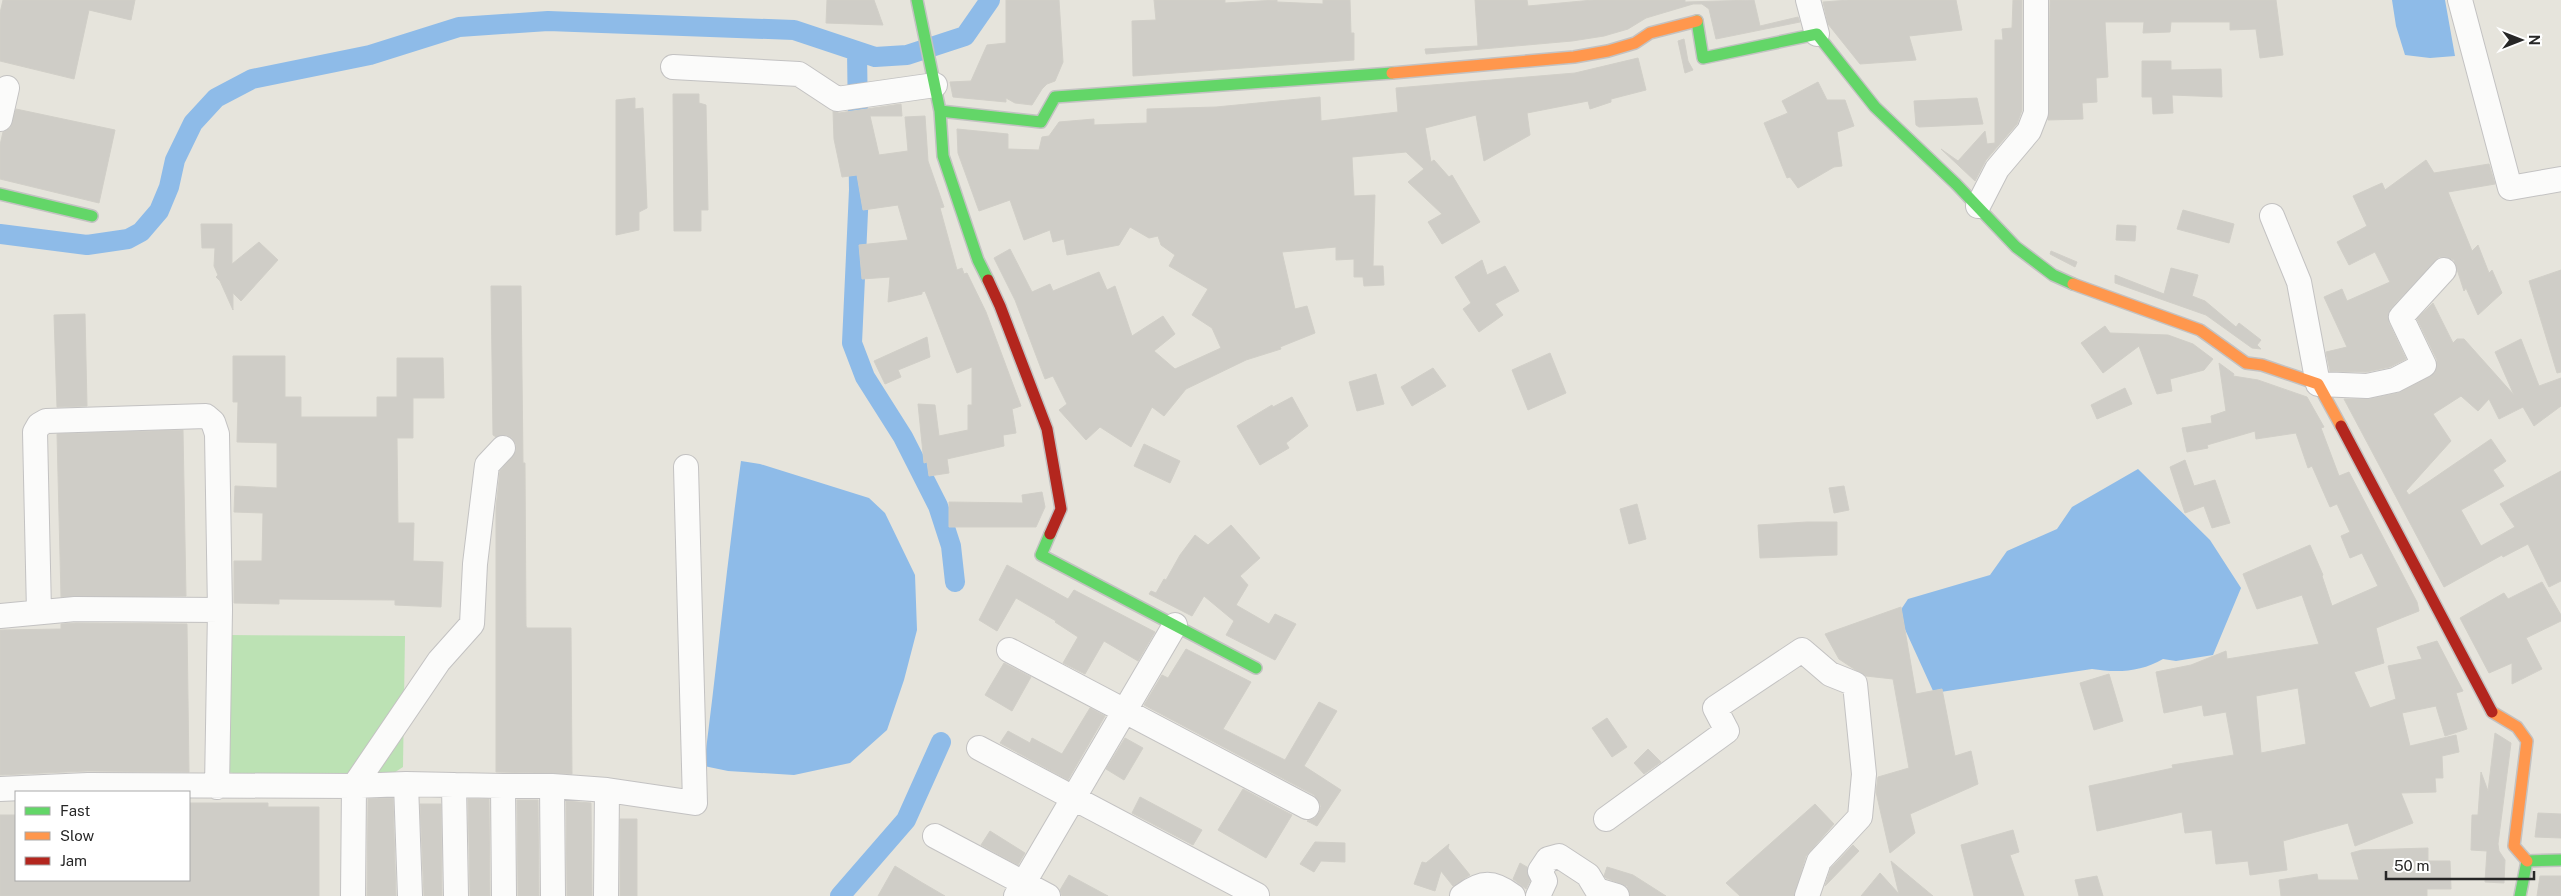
<svg xmlns="http://www.w3.org/2000/svg" width="2561" height="896" font-family="'Public Sans',sans-serif">
<rect width="100%" height="100%" fill="#e6e4dc"/>
<!-- green -->
<path fill="#bce2b4" d="M228 635 405 636 403 767 389 776 289 781 226 772Z"/>
<!-- water -->
<path fill="#8ebbe8" d="M2392 0H2445L2455 56 2430 58 2405 55 2396 26Z
M741 461 760 464 869 498 885 513 915 575 917 630 904 680 887 730 850 763 794 775 728 771 704 766C717 665 727 562 741 461Z
M2138 469 2210 540 2241 588 2213 655 2176 661 2163 659C2141 672 2117 673 2092 669L1934 693 1898 614 1908 599 1990 575 2007 551 2057 529 2072 507Z"/>
<g fill="none" stroke-linecap="round" stroke-linejoin="round">
<!-- canal -->
<path stroke="#8ebbe8" stroke-width="20" d="M857 51 859 190 852 343 865 377 903 437 938 506 951 546 955 582
M0 234 87 245 128 239 141 232 159 211 169 187 175 160 193 123 216 98 252 79 370 55 459 27 548 21 794 30 875 57 907 55 965 36 990 0
M840 896 906 820 941 742"/>
</g>
<!-- building -->
<path fill="#cfcdc7" stroke="#d1cfc8" fill-rule="evenodd" d="M3 0H135L131 20 89 10 74 79 0 61V13Z
M827 0H874L883 25 826 23Z
M1006 0H1059L1063 62 1055 81 1047 84 1042 89 1032 105 1015 103 1006 98V102L953 97 950 82 971 81 987 45 1006 43Z
M1154 0H1225V3L1277 0V2L1323 4V0H1350L1351 33H1354V60L1133 76 1132 21 1156 20Z
M1475 0H1527L1528 6 1593 0H1685V2L1754 0 1760 26 1798 17 1800 22 1716 39 1709 9 1702 4H1693L1646 18 1628 29 1604 36 1572 41 1426 54 1425 49 1478 46Z
M1849 0H1956L1962 30 1909 36 1916 60 1860 64 1828 24 1823 2Z
M2013 0H2022V110L2017 124 1986 160 1975 181 1941 149 1958 161 1985 131 1987 144 1995 143V40H2003L2002 29 2012 28Z
M2050 0H2276L2283 55 2260 58 2256 29 2230 30V22H2171L2170 32 2143 33 2144 22H2105L2108 77 2096 78 2097 102 2082 103 2083 119 2048 120Z
M1684 39 1688 61 1693 70 1685 73 1678 41Z
M1638 58 1646 90 1611 99V102L1590 109 1588 101 1527 113 1530 135 1484 161 1476 115 1425 128 1431 162 1434 160 1449 177 1452 175 1480 222 1442 244 1428 222 1442 214 1408 182 1424 169 1406 152 1352 157 1354 196 1375 195 1373 266H1383L1384 285 1364 286 1363 277H1354V259L1336 260V247L1282 252 1295 309 1307 306 1315 333 1280 347 1281 349 1246 360 1186 389 1164 416 1152 407 1131 447 1100 427 1086 440 1059 410 1067 404 1053 376 1045 379 1015 300 994 258 1010 249 1032 292 1050 284 1053 291 1099 272 1107 290 1115 286 1132 336 1163 316 1175 334 1154 351 1175 369 1221 348 1212 328 1192 315 1208 289 1169 266 1175 255 1161 245 1158 236 1149 238 1130 227 1119 245 1067 255 1064 239 1053 242 1050 230 1024 240 1010 200 979 211 958 153 957 129 1008 134V149L1039 150 1042 137 1049 136 1059 122 1094 119V125L1147 123V109L1216 107 1320 97 1321 121 1398 112 1396 88 1575 73Z
M2142 61H2171V70L2221 69 2222 97 2172 95 2173 113 2153 114 2152 97H2142Z
M1818 82 1827 100H1845L1854 126 1837 132 1842 166 1834 167 1798 188 1790 177 1787 178 1764 123 1788 113 1782 101Z
M673 94H699V103L706 105 708 210H701V231H674Z
M635 98V109L643 108 647 208 639 212V230L616 235V100Z
M1977 98 1983 124 1919 127 1916 125 1914 101Z
M901 104 902 116H870L879 155 908 151 905 117 925 116 928 161 944 207 940 208 957 270 962 268 964 274 967 273 986 312 1021 406 1012 409 1016 433 1003 435 1004 446 947 459 949 473 929 476 927 462 924 463 918 404 935 405 939 436 968 430V405H972V367L957 373 925 291 922 292V294L888 302 890 277 862 279 859 245 908 240 898 205 863 210 857 175 842 177 834 139 833 111 839 113Z
M16 109 115 130 99 203 0 179V145L3 132 10 128Z
M2426 160 2434 173 2489 164 2495 184 2448 192 2472 251 2478 245 2489 273 2492 270 2502 293 2478 315 2466 288 2464 291 2454 260 2447 257H2439L2391 308 2388 314 2389 323 2406 359 2390 367 2366 372 2330 371 2326 352 2347 347 2324 297 2342 289 2347 301 2390 282 2375 252 2349 265 2337 242 2367 226 2353 196 2382 183 2385 190Z
M2183 210 2234 224 2229 243 2177 229Z
M201 224H232V264L259 242 278 260 241 301 233 293V310L220 281 216 277 218 275 214 266 215 248H202Z
M2117 225 2136 226 2135 241 2116 240Z
M2051 251 2077 262 2075 267 2050 254Z
M1482 260 1487 275 1505 266 1519 291 1495 304 1503 315 1479 332 1463 309 1471 303 1455 277Z
M2171 268 2198 275 2192 296 2205 301 2236 327 2239 323 2261 340 2257 345 2261 349 2252 348 2206 315 2115 283V275L2164 294Z
M2561 270V372L2557 373 2529 281Z
M491 286H521L523 463H525L526 626 527 628H571L572 774 496 772V508L500 471 516 451V444L512 438 506 435 496 437 493 435Z
M2433 303 2453 343 2457 339H2464L2514 395 2495 352 2521 339 2539 386 2561 378V406L2534 426 2523 407 2499 419 2489 399 2478 411 2461 396 2433 414 2451 441 2406 491 2409 495 2491 439 2506 461 2493 470 2504 486 2461 510 2481 546 2515 527 2500 504 2561 471V581L2549 587 2528 544 2503 557 2502 555 2444 587 2344 399H2370L2398 393 2435 373 2437 360 2417 319Z
M85 314 87 406 57 407 54 315Z
M2105 326 2110 333 2168 335 2193 344 2213 359 2204 370 2170 379 2172 391 2157 394 2139 346 2103 373 2081 343Z
M927 337 930 357 898 370 901 377 885 384 874 361Z
M1550 353 1566 393 1528 410 1512 370Z
M233 356H285V397H301V417H377V397H397V358H443L444 398H413V438H397L398 523H414L413 561 443 562 441 607 395 605V600L279 599V604L234 603V561H262L263 513 234 512 235 486 277 488V443L237 442 238 402H233Z
M2219 363 2234 374 2233 376 2258 380 2307 397 2324 427 2321 428 2339 476 2349 472 2417 602 2419 611 2376 628 2384 663 2354 672 2370 708 2396 699 2388 666 2422 659 2417 647 2437 641 2463 691 2456 693 2467 729 2445 736 2436 706 2402 713 2410 746 2456 735 2459 752 2442 756 2443 778H2435L2436 792 2401 793 2413 823 2355 846 2348 823 2283 841 2287 870 2250 875 2248 861 2216 864 2212 830 2185 833 2182 812 2097 831 2089 786 2173 768 2172 765 2234 755 2226 712 2204 716 2202 705 2164 713 2156 672 2191 665 2226 651 2227 659 2319 644 2302 595 2257 609 2243 574 2310 545 2323 575 2322 576 2332 606 2378 586 2362 553 2350 558 2341 536 2350 532 2337 504 2330 507 2312 466 2308 468 2296 433 2256 439 2255 431 2207 445 2208 448 2187 452 2182 428 2212 423 2211 416 2226 411ZM2298 688 2306 744 2261 753 2256 696Z
M1433 368 1446 386 1412 406 1401 387Z
M1376 374 1384 404 1357 411 1349 382Z
M2125 388 2132 404 2097 419 2091 405Z
M1292 397 1308 426 1286 443 1289 448 1260 465 1237 426 1272 405 1273 407Z
M183 430 186 596 61 597 57 434Z
M1144 444 1180 461 1170 483 1134 466Z
M2185 460 2194 486 2215 480 2230 523 2212 528 2204 506 2185 513 2170 467Z
M1844 486 1849 510 1834 513 1829 488Z
M1042 492 1045 507 1036 527H949V502L1023 503 1022 495Z
M1637 504 1646 539 1629 544 1620 509Z
M1807 522H1837V555L1760 558 1758 525Z
M1231 525 1260 558 1240 576 1248 585 1236 605 1269 624 1275 614 1296 624 1275 660 1226 635 1234 621 1204 596 1192 616 1149 594 1151 591 1156 593 1164 579 1166 580 1180 555 1195 535 1208 545Z
M1007 565 1068 599 1074 590 1155 632 1138 661 1104 641 1085 674 1063 663 1078 637 1055 622 1056 621 1016 598 997 631 979 620Z
M2542 582 2561 615V621L2526 638 2542 669 2512 684V663L2489 673 2460 618 2504 593 2508 599Z
M1901 607 1916 694 1942 689 1955 756 1971 751 1978 784 1910 814 1915 833 1890 853 1876 792 1878 777 1909 768 1893 679 1866 676 1854 669 1839 659 1825 634Z
M76 623 187 624 189 772 88 771 0 775V630L61 629V624Z
M1186 649 1251 682 1223 729 1285 760 1319 702 1337 711 1304 766 1341 790 1317 826 1307 821 1315 818 1319 813 1321 806 1314 795 1144 705 1162 675 1168 678Z
M1004 663 1031 677 1012 711 985 695Z
M2109 674 2123 721 2094 730 2080 683Z
M1090 708 1105 716 1068 780 1000 743 1008 731 1030 743 1032 738 1062 754Z
M1607 718 1627 747 1612 757 1592 728Z
M2495 733 2511 743 2498 844 2499 851 2505 860 2504 883 2485 882 2487 851 2471 850 2472 815H2478L2481 772 2488 791Z
M1125 738 1143 748 1124 780 1106 769Z
M1648 749 1661 762 1644 774 1634 763Z
M1243 789 1292 815 1266 858 1218 830Z
M1140 797 1202 830 1193 845 1132 813Z
M393 798 396 896H367L368 799Z
M468 799H489L490 896H470Z
M517 800H538L539 896H518Z
M566 801 591 803 592 896H567Z
M189 803H268V807H319V896H0V815H16V880H189Z
M420 804H441L442 896H424Z
M1815 804 1834 824 1806 856 1794 896H1740L1726 883Z
M2538 813 2561 814V838L2535 837Z
M620 819H637V896H620Z
M2013 830 2019 852 2010 855 2024 896H1974L1961 845Z
M990 831 1025 853 1018 865 981 845Z
M1315 842 1345 843V862L1321 861 1314 872 1300 864Z
M1449 844 1448 848 1470 875 1453 886 1441 871 1435 891 1414 884 1422 862 1426 863Z
M1853 845 1859 851 1825 886 1831 868Z
M2428 848V861H2450L2451 889H2427V896H2281L2279 880 2317 874 2318 880H2359L2351 853 2362 850Z
M1891 861 1933 896H1861L1880 873 1899 894Z
M1520 863 1527 867 1530 881 1526 889 1513 879Z
M895 866 921 882 945 896H878Z
M1607 867 1633 875 1666 896H1630L1627 886 1606 878 1604 876Z
M1069 875 1108 896H1062L1060 890Z
M2097 876 2103 896H2079L2075 880Z
M2540 876H2561V896H2537Z"/>
<g fill="none" stroke-linecap="round" stroke-linejoin="round">
<defs>
<path id="street" d="M1808 0 1817 34
M2460 0 2510 188 2561 179
M673 67 799 74 837 99 935 85
M0 119 7 88
M1978 206 1997 169 2029 131 2036 113V0
M2272 216 2299 282 2318 384 2367 386 2395 380 2424 365 2401 317 2444 270
M39 612 35 432 39 425 46 421 206 416 213 422 217 434 220 610 217 787
M0 616 75 609 220 610
M1009 650 1307 807
M979 748 1257 895
M0 789 88 785 354 786 439 661 472 624 475 564 487 465 503 448
M1606 819 1727 731 1715 708 1802 650 1830 674 1855 684 1864 774 1860 817 1819 861 1807 896
M935 836 1048 896
M353 896 354 786 406 784
M410 896 406 784 454 785
M456 896 454 785 503 786
M504 896 503 786H552
M553 896 552 786 607 790
M606 896 607 790 695 803 686 467
M1016 896 1175 625
M1462 896C1482 881 1493 881 1513 896
M1538 896 1545 881 1540 871 1548 859 1559 856 1588 875 1597 890 1617 896"/>
<path id="fast" d="M917 0 940 111 943 156 978 260 988 280
M1697 21 1703 58 1817 34 1875 107 1956 184 2016 247 2053 275 2073 284
M940 111 1041 122 1055 97 1392 73
M0 194 92 216
M1050 534 1041 555 1256 668
M2520 896 2527 861 2561 860"/>
<path id="slow" d="M1392 73 1574 57 1608 51 1635 43 1650 33 1697 21
M2073 284 2200 330 2246 363 2262 365 2318 384 2341 426
M2492 712 2517 727 2527 741 2514 846 2527 861"/>
<path id="jam" d="M988 280 1000 306 1047 429 1061 509 1050 534
M2341 426 2492 712"/>
</defs>
<!-- street casing -->
<use href="#street" stroke="#c3c2c2" stroke-width="26"/>
<!-- fast casing -->
<use href="#fast" stroke="#c3c2c2" stroke-width="14"/>
<!-- slow casing -->
<use href="#slow" stroke="#c3c2c2" stroke-width="14"/>
<!-- jam casing -->
<use href="#jam" stroke="#c3c2c2" stroke-width="14"/>
<!-- street -->
<use href="#street" stroke="#fbfbfa" stroke-width="24"/>
<!-- fast -->
<use href="#fast" stroke="#63d668" stroke-width="11"/>
<!-- slow -->
<use href="#slow" stroke="#ff974d" stroke-width="11"/>
<!-- jam -->
<use href="#jam" stroke="#b3261e" stroke-width="11"/>
</g>
<!-- legend -->
<rect x="15" y="791" width="175" height="90" fill="#ffffff" stroke="#a9a9a9"/>
<rect x="25" y="807" width="25" height="8" fill="#63d668" stroke="#a9a9a9"/>
<text x="60" y="816" font-size="15" fill="#272727">Fast</text>
<rect x="25" y="832" width="25" height="8" fill="#ff974d" stroke="#a9a9a9"/>
<text x="60" y="841" font-size="15" fill="#272727">Slow</text>
<rect x="25" y="857" width="25" height="8" fill="#b3261e" stroke="#a9a9a9"/>
<text x="60" y="866" font-size="15" fill="#272727">Jam</text>
<!-- north arrow -->
<g transform="translate(2521 40) rotate(90)" stroke="#ffffff" stroke-width="4" paint-order="stroke">
<path d="M0-4L9 19L0 12L-9 19Z" fill="#272727"/>
<text y="-8" font-size="14" font-weight="bold" text-anchor="middle" fill="#272727">N</text>
</g>
<!-- scale -->
<path d="M2386 871v8h148v-8" fill="none" stroke="#272727" stroke-width="2.5"/>
<text x="2394" y="871" font-size="15" fill="#272727" stroke="#ffffff" stroke-width="4" paint-order="stroke">50 m</text>
</svg>
